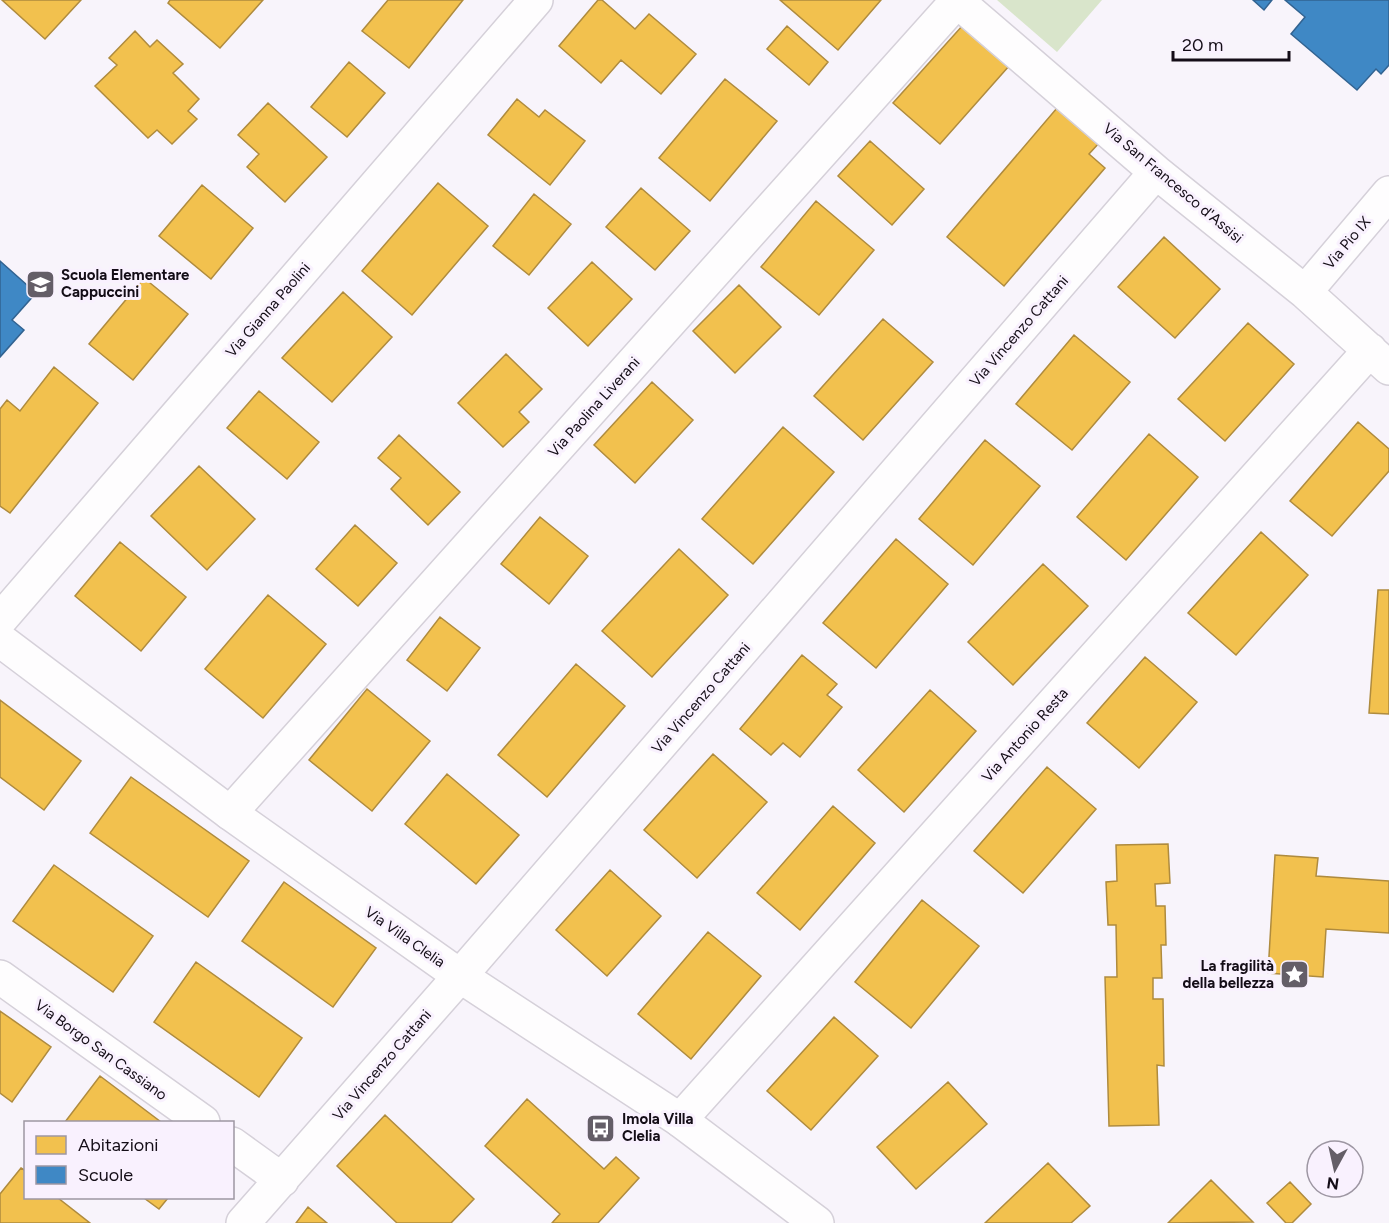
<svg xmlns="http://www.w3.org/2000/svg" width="1389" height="1223" font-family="Figtree,sans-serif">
<rect width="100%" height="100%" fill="#f8f4fb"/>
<!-- green -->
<path fill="#d9e5cb" d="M997 0H1102L1057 52Z"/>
<!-- homes -->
<path fill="#f2c14e" stroke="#af8b3e" stroke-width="1.5" d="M2 0H81L45 39Z
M170 0H263L220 48 168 3Z
M388 0H463L409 68 362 31Z
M598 0H602L635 29 649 14 696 54 661 94 621 60 601 83 559 46Z
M780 0H881L838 50Z
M963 25 1009 66 940 144 893 103Z
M787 26 828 62 809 85 767 49Z
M135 31 150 47 157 40 183 64 173 73 199 99 188 111 197 119 172 144 157 130 148 138 95 86 117 65 109 58Z
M349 62 385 93 347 137 311 107Z
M725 79 777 121 710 201 659 158Z
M517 99 539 117 545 110 585 141 550 185 488 135Z
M268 103 327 157 285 202 247 167 259 154 238 135Z
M1057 108 1099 143 1089 154 1105 168 1004 286 947 237Z
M870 141 924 189 892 225 838 176Z
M438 183 488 226 412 315 362 271Z
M202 185 253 228 211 279 159 236Z
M641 188 690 231 655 270 606 227Z
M534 194 571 224 529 275 493 246Z
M816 201 874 250 819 315 761 267Z
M1164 237 1220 289 1175 338 1118 287Z
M592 262 632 299 588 346 548 308Z
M144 278 188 314 133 380 89 344Z
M739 285 781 327 735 373 693 331Z
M343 292 392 337 332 402 282 358Z
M883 319 933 362 863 440 814 396Z
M1248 323 1294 364 1225 441 1178 399Z
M1074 335 1130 382 1072 450 1016 404Z
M506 354 542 389 519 412 529 422 503 447 458 403Z
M54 367 98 403 10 513 0 506V409L7 400 20 411Z
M652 382 693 420 635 483 594 445Z
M259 391 319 442 287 479 227 428Z
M1358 422 1389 449V471L1332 536 1290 501Z
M783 427 834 472 753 564 702 519Z
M1149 434 1198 477 1126 560 1077 517Z
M399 435 460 492 428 525 391 489 401 478 378 458Z
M985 440 1040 486 973 565 919 519Z
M199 466 255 519 207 570 151 516Z
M540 517 588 556 549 604 501 564Z
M355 525 397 563 358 606 316 569Z
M1261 532 1308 575 1236 655 1188 613Z
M896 539 948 584 876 668 823 623Z
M120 542 186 597 141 651 75 596Z
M679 549 728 595 652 677 602 631Z
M1043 564 1088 606 1013 685 968 642Z
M1378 590H1389V714L1369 713Z
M268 595 326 644 263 718 205 669Z
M440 617 480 648 447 691 407 660Z
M802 655 837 684 827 695 842 707 800 757 783 743 771 755 740 729Z
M1145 657 1197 702 1139 768 1087 723Z
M576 664 625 706 547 797 498 755Z
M367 689 430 741 372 811 309 760Z
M930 690 976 731 904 812 858 770Z
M0 700 81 761 44 810 0 777Z
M713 754 767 802 697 878 644 830Z
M1047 767 1096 809 1023 893 974 851Z
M447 774 519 835 476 884 405 824Z
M131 777 249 861 208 917 90 833Z
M833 806 875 843 800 930 757 893Z
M1168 844 1170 883 1155 884 1156 906H1165L1166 945H1161L1162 978H1153V999H1163L1164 1066 1157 1065 1159 1125 1109 1126 1105 977H1117L1116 925H1108L1106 882 1117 881 1116 845Z
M1275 855 1318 858 1316 876 1389 881V933L1326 929 1323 977 1268 973Z
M54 865 153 936 113 992 13 921Z
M610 870 661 916 607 976 556 930Z
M284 882 376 948 333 1007 242 941Z
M922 900 979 946 911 1028 855 982Z
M708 932 761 976 691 1059 638 1014Z
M196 962 302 1038 259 1097 154 1022Z
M0 1011 51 1047 12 1102 0 1093Z
M834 1017 878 1056 811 1130 767 1091Z
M100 1076 161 1122H65Z
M948 1082 987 1124 916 1189 877 1147Z
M527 1099 604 1169 616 1157 639 1178 598 1223H552L560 1214 485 1146Z
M385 1115 474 1199 451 1223H397L337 1166Z
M1048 1163 1090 1206 1071 1223H985Z
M21 1168 26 1171V1198H58L90 1223H0V1194Z
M1211 1180 1253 1222 1168 1223Z
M1290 1182 1311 1204 1292 1223H1286L1267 1203Z
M144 1198H168L159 1209Z
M308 1207 327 1223H296Z"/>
<!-- schools -->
<path fill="#3f88c5" stroke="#326391" stroke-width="1.5" d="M1253 0H1272L1264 10Z
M1285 0H1389V65L1381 74 1376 69 1357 90 1291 34 1305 17Z
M0 261 36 293 12 320 24 330 0 357Z"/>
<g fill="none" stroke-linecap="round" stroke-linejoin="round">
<defs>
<path id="street" d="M956 0 1156 172 1305 292 1389 368
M1305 292 1389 193
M0 620 536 0
M230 813 957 1
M0 977 203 1122
M680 1120 1370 350
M232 1144 282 1180
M243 1223 460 976 1156 172"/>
<path id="secondary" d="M0 640 230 813 460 976 680 1120 817 1223"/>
</defs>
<!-- street casing -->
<use href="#street" stroke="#d5d0d9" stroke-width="36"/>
<!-- secondary casing -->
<use href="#secondary" stroke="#d5d0d9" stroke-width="36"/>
<!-- street -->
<use href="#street" stroke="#fefdfe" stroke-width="33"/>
<!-- secondary -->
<use href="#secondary" stroke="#fefdfe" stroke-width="33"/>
</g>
<!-- icons -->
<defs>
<symbol id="school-square" viewBox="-11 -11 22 22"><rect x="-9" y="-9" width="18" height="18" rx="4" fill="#645e67" stroke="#f9f1fe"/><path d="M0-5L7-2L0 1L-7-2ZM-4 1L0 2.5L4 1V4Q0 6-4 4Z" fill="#fff"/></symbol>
<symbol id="sight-square" viewBox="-11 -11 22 22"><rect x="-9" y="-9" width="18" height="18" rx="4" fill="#645e67" stroke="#f9f1fe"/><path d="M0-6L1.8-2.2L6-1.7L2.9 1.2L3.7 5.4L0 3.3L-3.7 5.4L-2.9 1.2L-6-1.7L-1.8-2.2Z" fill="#fff"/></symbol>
<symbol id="bus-square" viewBox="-11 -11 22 22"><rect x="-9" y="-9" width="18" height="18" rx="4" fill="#645e67" stroke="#f9f1fe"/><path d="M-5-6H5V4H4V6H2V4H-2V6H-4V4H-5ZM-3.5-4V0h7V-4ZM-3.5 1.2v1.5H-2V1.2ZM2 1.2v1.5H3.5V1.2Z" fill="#fff"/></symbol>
</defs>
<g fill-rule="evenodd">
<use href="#school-square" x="24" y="268" width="33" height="33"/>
<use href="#sight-square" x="1278" y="958" width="33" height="33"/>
<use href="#bus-square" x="584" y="1112" width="33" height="33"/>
</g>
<g text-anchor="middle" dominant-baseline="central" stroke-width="6" stroke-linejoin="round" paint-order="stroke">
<!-- street labels -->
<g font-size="15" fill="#140d17" stroke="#f9f1fe">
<text transform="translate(1173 183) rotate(40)">Via San Francesco d'Assisi</text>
<text transform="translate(1347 243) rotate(-50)">Via Pio IX</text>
<text transform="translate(268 310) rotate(-49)">Via Gianna Paolini</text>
<text transform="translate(1019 331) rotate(-49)">Via Vincenzo Cattani</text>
<text transform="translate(594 407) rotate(-48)">Via Paolina Liverani</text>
<text transform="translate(701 698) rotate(-49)">Via Vincenzo Cattani</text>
<text transform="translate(1025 735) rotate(-48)">Via Antonio Resta</text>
<text transform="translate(405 937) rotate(35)">Via Villa Clelia</text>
<text transform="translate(101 1050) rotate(36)">Via Borgo San Cassiano</text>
<text transform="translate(382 1065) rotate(-49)">Via Vincenzo Cattani</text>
</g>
<!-- poi labels -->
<g font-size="15" font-weight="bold" fill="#140d17" stroke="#f9f1fe" text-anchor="start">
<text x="61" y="275">Scuola Elementare<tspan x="61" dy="17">Cappuccini</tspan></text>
<text x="1274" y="966" text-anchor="end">La fragilità<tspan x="1274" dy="17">della bellezza</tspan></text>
<text x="622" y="1119">Imola Villa<tspan x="622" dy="17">Clelia</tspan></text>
</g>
</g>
<!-- legend -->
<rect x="24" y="1121" width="210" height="78" fill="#f9f1fe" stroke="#9d96a2" stroke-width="1.5"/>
<rect x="36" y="1136" width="30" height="18" fill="#f2c14e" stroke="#9d96a2" stroke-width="1.5"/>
<text x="78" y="1151" font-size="18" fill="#140d17">Abitazioni</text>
<rect x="36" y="1166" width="30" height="18" fill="#3f88c5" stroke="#9d96a2" stroke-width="1.5"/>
<text x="78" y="1181" font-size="18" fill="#140d17">Scuole</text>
<!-- north arrow -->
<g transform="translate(1335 1169) rotate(188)"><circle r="28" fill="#f9f1fe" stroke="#9d96a2" stroke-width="1.5"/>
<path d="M0-4.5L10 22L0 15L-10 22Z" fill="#645e67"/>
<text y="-9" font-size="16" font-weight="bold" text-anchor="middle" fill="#140d17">N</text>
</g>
<!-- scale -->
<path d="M1173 51v9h116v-9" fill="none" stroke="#140d17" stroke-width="3"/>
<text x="1182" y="51" font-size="18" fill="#140d17" stroke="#f9f1fe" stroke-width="4.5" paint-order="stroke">20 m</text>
</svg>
